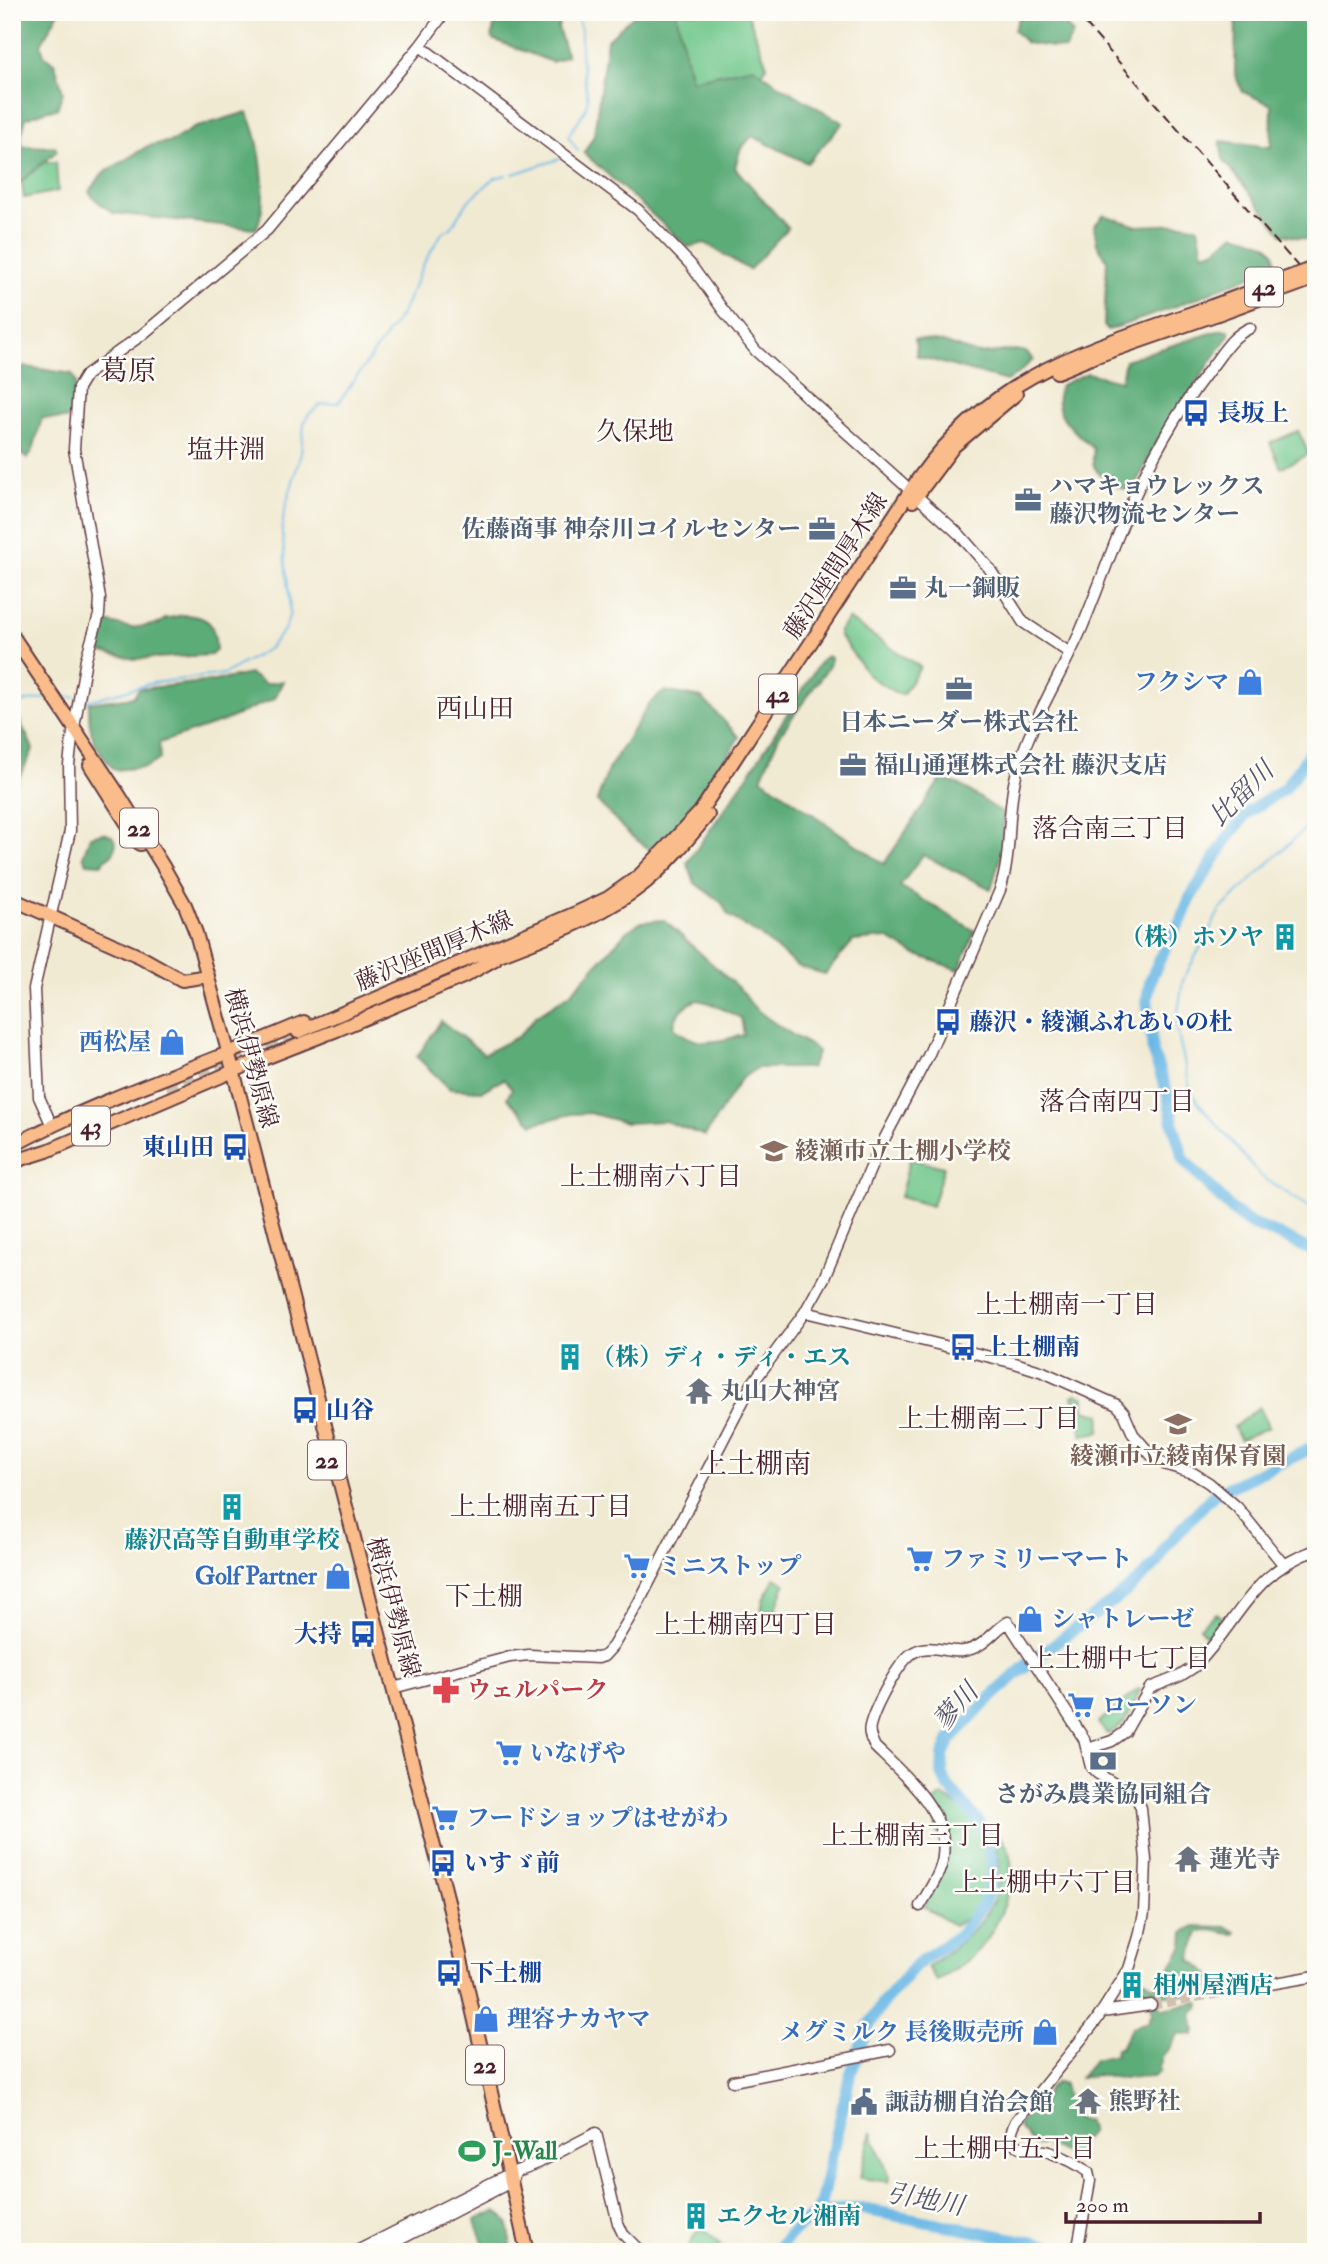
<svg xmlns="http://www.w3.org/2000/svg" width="1328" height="2264" font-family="'IM FELL Double Pica','Noto Serif JP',serif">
<rect width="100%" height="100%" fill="#fdfcf7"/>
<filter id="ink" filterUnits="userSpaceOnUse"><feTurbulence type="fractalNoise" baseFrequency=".0143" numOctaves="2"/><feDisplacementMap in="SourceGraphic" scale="14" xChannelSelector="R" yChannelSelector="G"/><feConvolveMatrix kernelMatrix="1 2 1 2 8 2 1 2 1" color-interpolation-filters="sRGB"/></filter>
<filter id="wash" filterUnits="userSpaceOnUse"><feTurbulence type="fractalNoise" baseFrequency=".00686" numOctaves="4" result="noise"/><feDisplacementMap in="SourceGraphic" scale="28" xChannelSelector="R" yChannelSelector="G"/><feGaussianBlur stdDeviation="1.57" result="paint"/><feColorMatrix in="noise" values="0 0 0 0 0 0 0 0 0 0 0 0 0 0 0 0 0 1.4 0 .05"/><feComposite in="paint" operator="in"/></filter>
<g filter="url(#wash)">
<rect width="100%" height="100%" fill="#f1ead3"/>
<!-- green -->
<path fill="#71c78c" stroke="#5e735c" stroke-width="2" d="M673 12H747L767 66 762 73 679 90Z
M19 162H56L58 191 24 198Z
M1298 431 1309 454 1281 468 1270 443Z
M848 619 920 667 903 694H898L869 676 839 635V631Z
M910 1159 944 1167 932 1206 900 1197Z
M1076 1394 1084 1397V1410L1101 1414 1100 1432 1082 1435 1073 1396Z
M1259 1407 1269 1427 1240 1440 1234 1427Z
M775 1578 785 1584 772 1619 760 1617 763 1600Z
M1216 1613 1225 1619 1209 1639 1200 1629V1626Z
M1138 1689 1140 1690C1132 1709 1127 1726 1107 1734L1098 1723Z
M943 1796C952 1803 967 1809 973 1819 995 1852 996 1909 954 1925L924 1907 944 1864 931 1804Z
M993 1832C1031 1852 1002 1924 980 1948 968 1961 952 1972 937 1981L927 1967C979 1932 1015 1899 993 1832Z
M871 2133 890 2177 889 2182 860 2178Z
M701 2228 722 2245 712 2252H687L693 2238Z"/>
<!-- forest -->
<path fill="#5cac78" stroke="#536652" stroke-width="2" fill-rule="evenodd" d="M12 12H59L41 44 44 55 55 64 63 92 57 109 48 110 26 118 21 136 22 146 55 147 57 151 21 182H12Z
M504 12H562L558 28 567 56 552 62 492 39 495 18Z
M637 12H676L691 80 753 67 779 85 843 123 807 163 752 136 740 150 735 168 788 228 749 270 705 243 688 247 584 153 594 135 607 40Z
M1021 12H1054L1073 34 1065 49 1026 43 1014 30Z
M1238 12H1316V238L1306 239 1282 234 1223 159 1220 141 1271 147 1272 105 1243 92 1235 75 1236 17Z
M247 112C261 140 270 201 256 229L113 213 96 200 89 192 102 174 148 146 172 141 194 128Z
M1104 215 1137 226 1184 224 1198 227 1203 253 1214 250 1235 234C1253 240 1280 242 1275 266L1164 311 1108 330 1104 326 1107 260 1097 244 1094 226Z
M1221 330H1229V335L1160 437 1132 491C1119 489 1100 479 1094 466 1092 461 1093 454 1094 449 1075 432 1048 412 1061 385L1087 373 1121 381 1125 360Z
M915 339 942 342 978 354 1016 350 1026 352 1033 359 1019 373 1006 381 917 356Z
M20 366 72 374 76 383 71 416 66 419 42 418 33 450 27 459 20 452 19 425 12 415V371Z
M183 615C209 616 215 623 216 650L211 655 134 659 93 650 105 622 131 628 159 624 165 619Z
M827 656 831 659 829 666 779 736 761 778 884 864 941 779 960 785 1004 814 1003 849 991 889 923 855 900 886 975 931 959 970 914 954 887 938 853 941 825 974 797 966 762 937 728 915 722 903 695 883 687 863 751 771 822 659Z
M250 674 265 684 283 681 275 698 224 721 159 743 160 759 146 767 114 770C94 745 88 735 89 703L133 697 139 689 214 681Z
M665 691 702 698 739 737 718 772 655 853 631 836 597 801 608 770 649 704Z
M12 708 18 710C17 722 29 736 33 750L12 792Z
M103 833 112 836 116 843 113 853 101 864 87 863 83 857 90 836Z
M664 920 745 994C751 1013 800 1038 818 1051L811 1068H757L741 1079 705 1136 665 1121 626 1123 590 1113 571 1114 533 1124 507 1098 512 1089 504 1079 482 1091 450 1089 417 1057 441 1021 484 1054 519 1036 536 1016 570 994 626 932 641 922ZM697 1000 710 1003 741 1018 744 1035C713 1042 700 1049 674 1028 674 1014 684 1006 697 1000Z
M1195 1926 1226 1927 1236 1932 1235 1934C1221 1934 1212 1927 1198 1932L1191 1959 1211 1975 1207 1990C1189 2001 1174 1990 1159 1997V2006L1163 2009 1199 2002 1200 2006 1192 2013 1195 2031 1193 2035 1179 2033 1167 2052 1163 2055 1159 2067 1160 2071 1153 2077 1121 2078 1096 2075 1080 2078 1094 2060 1115 2055 1116 2048H1121L1131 2027 1149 2022V2017L1152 2014 1151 1992 1141 1997 1135 1990 1138 1985 1134 1979C1141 1976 1148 1981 1153 1986L1161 1983 1183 1946 1184 1932Z
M1058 2082 1064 2084 1066 2095 1077 2105 1075 2115 1078 2120H1086L1091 2129C1089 2136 1086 2136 1082 2141 1076 2149 1081 2153 1069 2156L1056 2148H1047V2141L1040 2145 1033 2144 1018 2126C1022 2115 1030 2115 1040 2111 1045 2100 1044 2088 1058 2082Z
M496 2211C511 2219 511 2237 510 2252H487L476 2224 475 2220Z"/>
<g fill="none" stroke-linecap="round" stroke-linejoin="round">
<!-- stream -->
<path stroke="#6bb8e5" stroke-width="2" d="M578 151 568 136 584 112 588 99 581 59V30L578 20 580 12
M513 174 559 159
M60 697H75
M84 700 87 701 153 683 224 674 268 649 285 629 290 613 289 597 282 532 284 513 301 453 304 424 308 415 320 405 339 402 402 313 425 261 442 233 451 228 469 200 495 178 506 175
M12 704 47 698
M1316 818 1220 910 1183 980 1176 1025 1190 1088 1197 1101 1261 1176 1316 1212"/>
<!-- river -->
<path stroke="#6bb8e5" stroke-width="12" d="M1316 742 1298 771 1284 789 1247 813 1229 836 1190 898 1181 921 1171 936 1151 978 1147 999 1153 1053 1168 1095 1174 1127 1184 1160 1234 1212 1251 1224 1282 1236 1316 1253
M815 2214 821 2202 849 2079 866 2030 882 2004 912 1969 922 1960 960 1935 983 1905 991 1881 992 1860 987 1836 979 1822 947 1785 942 1773 943 1756 949 1741 985 1703 1031 1661 1127 1591 1158 1562 1165 1547 1213 1495 1316 1446
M776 2252C801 2217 821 2208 863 2209L1081 2252"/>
</g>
</g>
<g filter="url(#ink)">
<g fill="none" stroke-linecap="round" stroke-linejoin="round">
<!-- tertiary-tunnel -->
<path stroke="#d0c1b1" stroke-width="10" stroke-dasharray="10 5" stroke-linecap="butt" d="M1151 2005 1236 1990"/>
<!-- primary-tunnel -->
<path stroke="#d0c1b1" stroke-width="12" stroke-dasharray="12 6" stroke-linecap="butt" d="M166 1087 298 1032"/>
<defs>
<path id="tertiary" d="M420 46 638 210 690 264 723 310 756 351 960 535 989 568 1023 622 1070 653
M52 1126 39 1097 34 989 70 831 69 765 72 739 86 659 99 615 100 598 74 449 78 388 86 375 143 334 267 230 420 46 445 12
M805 1312 1015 1363 1043 1372 1117 1405 1124 1413 1133 1434 1151 1455 1164 1464 1193 1473 1209 1483 1237 1507 1283 1564
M393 1688 510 1657 529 1655 598 1658 604 1656 613 1646 639 1602 752 1384 805 1312 824 1278 877 1153 928 1056 1000 890C1013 851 1006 813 1016 775 1029 724 1060 678 1081 630 1097 592 1110 554 1126 516 1147 465 1176 413 1210 369 1223 353 1230 337 1250 328
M1088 1749 1112 1741 1125 1732 1150 1688 1180 1676 1194 1667C1239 1623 1250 1572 1316 1550
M920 1906C928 1892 942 1872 943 1856 949 1812 903 1774 875 1747 872 1741 868 1734 870 1726 874 1709 899 1660 914 1652 930 1643 947 1653 963 1651 984 1648 992 1632 1008 1622L1084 1739 1091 1767 1097 1773 1137 1798 1141 1808 1146 1860 1144 1913 1139 1937 1129 1969 1096 2021 1016 2121C1000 2152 1028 2147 1049 2152 1061 2156 1078 2164 1088 2172L1090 2181 1077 2252
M1236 1990 1316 1976
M1102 2012 1151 2005
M733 2081 890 2050
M355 2252 509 2174 538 2163 596 2133 618 2223 623 2234 641 2252
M376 2252 505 2185 514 2177"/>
<path id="primary" d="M1057 372 1091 358 1215 315
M913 501 954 446 1016 394
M12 635 119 795 164 868 185 905 196 933 236 1081 447 1897 527 2252
M90 765 140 844
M12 899 141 957 182 980 208 976
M487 960C541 938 601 919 646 882 669 863 689 838 708 815
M298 1032 578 912 608 898 639 876 700 812 918 479C996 370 1093 348 1212 306
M12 1146C105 1096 207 1064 304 1022
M12 1162 47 1151 250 1064 337 1030 463 977 495 959"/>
</defs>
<!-- tertiary casing -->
<use href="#tertiary" stroke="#633d44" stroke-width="13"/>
<!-- primary casing -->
<use href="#primary" stroke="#633d44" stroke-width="16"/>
<!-- tertiary -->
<use href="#tertiary" stroke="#fff" stroke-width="10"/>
<!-- primary -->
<use href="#primary" stroke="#f9bc8a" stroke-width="12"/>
<!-- rail -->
<path stroke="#4a1f2b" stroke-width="2" stroke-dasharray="10 5" stroke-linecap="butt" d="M1075 12 1316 287"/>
<defs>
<path id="primary-bridge" d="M1212 306 1316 267
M1215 315 1316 278"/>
</defs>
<!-- primary-bridge casing -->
<use href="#primary-bridge" stroke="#633d44" stroke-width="16" stroke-linecap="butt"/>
<!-- primary-bridge -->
<use href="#primary-bridge" stroke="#f9bc8a" stroke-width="12"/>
</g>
</g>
<!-- icons -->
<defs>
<symbol id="bus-bare" viewBox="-9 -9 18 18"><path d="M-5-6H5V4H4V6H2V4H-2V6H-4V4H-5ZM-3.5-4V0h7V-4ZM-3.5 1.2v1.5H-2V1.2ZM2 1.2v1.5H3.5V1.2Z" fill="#1a4fb4" stroke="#fdfcf7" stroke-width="2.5" paint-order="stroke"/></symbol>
<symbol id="office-bare" viewBox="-9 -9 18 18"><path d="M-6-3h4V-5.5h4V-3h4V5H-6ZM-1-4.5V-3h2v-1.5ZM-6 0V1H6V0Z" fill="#5c6f8a" stroke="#fdfcf7" stroke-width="2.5" paint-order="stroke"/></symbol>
<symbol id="shop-bare" viewBox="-9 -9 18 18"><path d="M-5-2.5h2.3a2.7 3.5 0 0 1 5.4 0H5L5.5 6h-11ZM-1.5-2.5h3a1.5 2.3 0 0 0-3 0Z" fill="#3f7fe0" stroke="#fdfcf7" stroke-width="2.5" paint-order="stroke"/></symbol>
<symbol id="building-bare" viewBox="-9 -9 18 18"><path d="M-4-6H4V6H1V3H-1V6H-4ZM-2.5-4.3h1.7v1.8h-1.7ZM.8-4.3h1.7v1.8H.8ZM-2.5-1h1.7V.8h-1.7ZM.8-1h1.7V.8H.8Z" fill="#0f9aa8" stroke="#fdfcf7" stroke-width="2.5" paint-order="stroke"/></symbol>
<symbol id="school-bare" viewBox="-9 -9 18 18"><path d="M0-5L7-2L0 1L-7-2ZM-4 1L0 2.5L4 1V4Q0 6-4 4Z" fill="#8d6e63" stroke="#fdfcf7" stroke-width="2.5" paint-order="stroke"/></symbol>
<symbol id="temple-bare" viewBox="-9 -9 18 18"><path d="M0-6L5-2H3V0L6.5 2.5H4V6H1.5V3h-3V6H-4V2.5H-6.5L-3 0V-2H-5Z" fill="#6b7280" stroke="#fdfcf7" stroke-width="2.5" paint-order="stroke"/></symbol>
<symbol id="supermarket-bare" viewBox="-9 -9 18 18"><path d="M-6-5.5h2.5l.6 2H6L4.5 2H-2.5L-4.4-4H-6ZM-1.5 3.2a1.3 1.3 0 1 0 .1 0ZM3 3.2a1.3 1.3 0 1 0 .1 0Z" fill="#3f7fe0" stroke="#fdfcf7" stroke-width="2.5" paint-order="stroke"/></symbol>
<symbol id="pharmacy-bare" viewBox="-9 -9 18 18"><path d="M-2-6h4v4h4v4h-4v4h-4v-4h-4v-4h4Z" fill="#e0444e" stroke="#fdfcf7" stroke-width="2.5" paint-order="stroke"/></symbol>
<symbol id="bank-bare" viewBox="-9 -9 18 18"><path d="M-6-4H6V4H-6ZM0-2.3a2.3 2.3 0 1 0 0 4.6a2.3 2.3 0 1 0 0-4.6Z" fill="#5c6f8a" stroke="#fdfcf7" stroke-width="2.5" paint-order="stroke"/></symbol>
<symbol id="civic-bare" viewBox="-9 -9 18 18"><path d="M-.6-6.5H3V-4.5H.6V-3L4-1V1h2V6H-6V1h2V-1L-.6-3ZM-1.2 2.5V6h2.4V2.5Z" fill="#5c6f8a" stroke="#fdfcf7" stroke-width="2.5" paint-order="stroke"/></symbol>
<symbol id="stadium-bare" viewBox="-9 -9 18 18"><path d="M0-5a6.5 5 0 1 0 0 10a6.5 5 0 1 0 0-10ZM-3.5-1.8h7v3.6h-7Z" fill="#2e9e5b" stroke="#fdfcf7" stroke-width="2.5" paint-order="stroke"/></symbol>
</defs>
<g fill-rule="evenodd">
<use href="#bus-bare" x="1177" y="394" width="38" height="38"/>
<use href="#office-bare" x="1009" y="481" width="38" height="38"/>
<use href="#office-bare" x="803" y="510" width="38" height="38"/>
<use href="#office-bare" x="884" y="569" width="38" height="38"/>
<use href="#shop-bare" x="1231" y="663" width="38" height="38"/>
<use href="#office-bare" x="940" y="670" width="38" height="38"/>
<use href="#office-bare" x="834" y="746" width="38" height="38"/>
<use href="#building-bare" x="1266" y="918" width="38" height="38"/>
<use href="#bus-bare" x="929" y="1003" width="38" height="38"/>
<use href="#shop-bare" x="153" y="1023" width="38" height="38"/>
<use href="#bus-bare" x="216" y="1128" width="38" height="38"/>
<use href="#school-bare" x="755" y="1132" width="38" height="38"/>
<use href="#bus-bare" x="944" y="1328" width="38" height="38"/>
<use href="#building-bare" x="551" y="1338" width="38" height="38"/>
<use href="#temple-bare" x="680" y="1372" width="38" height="38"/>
<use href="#bus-bare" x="286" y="1391" width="38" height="38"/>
<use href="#school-bare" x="1159" y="1405" width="38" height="38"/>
<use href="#building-bare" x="213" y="1488" width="38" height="38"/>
<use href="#supermarket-bare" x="901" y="1540" width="38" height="38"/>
<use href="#supermarket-bare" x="618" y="1547" width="38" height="38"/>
<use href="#shop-bare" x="319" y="1557" width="38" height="38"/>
<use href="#shop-bare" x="1011" y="1600" width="38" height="38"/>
<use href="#bus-bare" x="344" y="1615" width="38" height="38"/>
<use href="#pharmacy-bare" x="427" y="1671" width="38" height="38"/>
<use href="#supermarket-bare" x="1062" y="1686" width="38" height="38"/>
<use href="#supermarket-bare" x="490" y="1734" width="38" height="38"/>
<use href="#bank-bare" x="1084" y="1742" width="38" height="38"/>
<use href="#supermarket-bare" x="426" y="1799" width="38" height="38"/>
<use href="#temple-bare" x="1169" y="1840" width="38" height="38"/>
<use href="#bus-bare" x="424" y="1844" width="38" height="38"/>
<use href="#bus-bare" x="430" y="1954" width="38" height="38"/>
<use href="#building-bare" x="1113" y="1966" width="38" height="38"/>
<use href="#shop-bare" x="467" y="2000" width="38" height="38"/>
<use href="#shop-bare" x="1026" y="2013" width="38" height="38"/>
<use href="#temple-bare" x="1069" y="2082" width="38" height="38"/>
<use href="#civic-bare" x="845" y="2083" width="38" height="38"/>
<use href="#stadium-bare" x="453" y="2132" width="38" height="38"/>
<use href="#building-bare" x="677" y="2197" width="38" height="38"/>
</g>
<g text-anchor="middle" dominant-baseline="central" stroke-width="5" stroke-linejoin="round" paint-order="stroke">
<!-- shield labels -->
<g fill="#fdfcf7" stroke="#806168" stroke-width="2">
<rect x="1245" y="267.5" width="38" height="39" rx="5"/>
<rect x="759" y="674.5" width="38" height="39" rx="5"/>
<rect x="120" y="808.5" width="38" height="39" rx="5"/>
<rect x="72" y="1106.5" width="38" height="39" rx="5"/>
<rect x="308" y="1440.5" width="38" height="39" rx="5"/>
<rect x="466" y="2045.5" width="38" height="39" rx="5"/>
</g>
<g font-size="23" font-weight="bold" fill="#4a1f2b">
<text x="1264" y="287">42</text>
<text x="778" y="694">42</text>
<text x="139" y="828">22</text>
<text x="91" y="1126">43</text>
<text x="327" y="1460">22</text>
<text x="485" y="2065">22</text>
</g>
<!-- transit labels -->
<g font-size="24" font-weight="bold" fill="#164399" stroke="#fdfcf7" text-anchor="start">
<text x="1217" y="413">長坂上</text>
<text x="969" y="1022">藤沢・綾瀬ふれあいの杜</text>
<text x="214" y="1147" text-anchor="end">東山田</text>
<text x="984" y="1347">上土棚南</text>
<text x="326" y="1410">山谷</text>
<text x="342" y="1634" text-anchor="end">大持</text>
<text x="464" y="1863">いすゞ前</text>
<text x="470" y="1973">下土棚</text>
</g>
<!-- service labels -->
<g font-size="24" font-weight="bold" fill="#4e5e75" stroke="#fdfcf7" text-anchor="start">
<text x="1049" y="486">ハマキョウレックス<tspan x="1049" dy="28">藤沢物流センター</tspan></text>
<text x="801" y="529" text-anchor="end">佐藤商事 神奈川コイルセンター</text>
<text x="924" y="588">丸一鋼販</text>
<text x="959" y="722" text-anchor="middle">日本ニーダー株式会社</text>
<text x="874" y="765">福山通運株式会社 藤沢支店</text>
<text x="1103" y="1794" text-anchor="middle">さがみ農業協同組合</text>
<text x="885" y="2102">諏訪棚自治会館</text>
</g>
<!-- street labels -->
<g font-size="24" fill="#4a1f2b" stroke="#fdfcf7">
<text transform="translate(836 566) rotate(-57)">藤沢座間厚木線</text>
<text transform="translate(434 951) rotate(-23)">藤沢座間厚木線</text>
<text transform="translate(251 1058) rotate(75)">横浜伊勢原線</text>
<text transform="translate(393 1607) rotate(75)">横浜伊勢原線</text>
</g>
<!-- shop labels -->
<g font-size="24" font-weight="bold" fill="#366cbe" stroke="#fdfcf7" text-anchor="start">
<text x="1229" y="682" text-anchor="end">フクシマ</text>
<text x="151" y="1042" text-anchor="end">西松屋</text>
<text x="941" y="1559">ファミリーマート</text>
<text x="658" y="1566">ミニストップ</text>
<text x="317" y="1576" text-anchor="end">Golf Partner</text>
<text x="1051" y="1619">シャトレーゼ</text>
<text x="1102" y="1705">ローソン</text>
<text x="530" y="1753">いなげや</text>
<text x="466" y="1818">フードショップはせがわ</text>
<text x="507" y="2019">理容ナカヤマ</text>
<text x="1024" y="2032" text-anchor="end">メグミルク 長後販売所</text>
</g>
<!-- culture labels -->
<g font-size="24" font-weight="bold" fill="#0d838f" stroke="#fdfcf7" text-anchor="start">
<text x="1264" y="937" text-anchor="end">（株）ホソヤ</text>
<text x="591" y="1357">（株）ディ・ディ・エス</text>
<text x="232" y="1540" text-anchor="middle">藤沢高等自動車学校</text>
<text x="1153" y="1985">相州屋酒店</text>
<text x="717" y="2216">エクセル湘南</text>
</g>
<!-- education labels -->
<g font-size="24" font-weight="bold" fill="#785e54" stroke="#fdfcf7" text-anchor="start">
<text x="795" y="1151">綾瀬市立土棚小学校</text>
<text x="1178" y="1456" text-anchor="middle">綾瀬市立綾南保育園</text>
</g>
<!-- worship labels -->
<g font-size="24" font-weight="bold" fill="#5b616d" stroke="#fdfcf7" text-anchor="start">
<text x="720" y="1391">丸山大神宮</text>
<text x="1209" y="1859">蓮光寺</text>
<text x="1109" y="2101">熊野社</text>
</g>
<!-- health labels -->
<g font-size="24" font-weight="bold" fill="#be3a42" stroke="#fdfcf7" text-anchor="start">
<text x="467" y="1690">ウェルパーク</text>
</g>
<!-- leisure labels -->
<g font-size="24" font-weight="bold" fill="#27864d" stroke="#fdfcf7" text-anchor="start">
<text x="493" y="2151">J-Wall</text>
</g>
<!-- neighbourhood labels -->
<g font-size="26" fill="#4a1f2b" stroke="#fdfcf7">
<text x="635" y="432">久保地</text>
<text x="226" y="450">塩井淵</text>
<text x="475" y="709">西山田</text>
<text x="1110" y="829">落合南三丁目</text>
<text x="1117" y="1102">落合南四丁目</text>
<text x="651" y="1177">上土棚南六丁目</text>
<text x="1067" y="1305">上土棚南一丁目</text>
<text x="989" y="1419">上土棚南二丁目</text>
<text x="541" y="1507">上土棚南五丁目</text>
<text x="484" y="1597">下土棚</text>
<text x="746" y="1625">上土棚南四丁目</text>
<text x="1120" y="1659">上土棚中七丁目</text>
<text x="913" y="1836">上土棚南三丁目</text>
<text x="1045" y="1883">上土棚中六丁目</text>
<text x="1005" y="2149">上土棚中五丁目</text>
</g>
<!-- water labels -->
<g font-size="26" font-style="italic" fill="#56556c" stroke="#fdfcf7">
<text transform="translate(1242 794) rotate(-45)">比留川</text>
<text transform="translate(956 1707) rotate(-48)">蓼川</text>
<text transform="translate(925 2200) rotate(10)">引地川</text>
</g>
<!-- quarter labels -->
<g font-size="28" fill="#4a1f2b" stroke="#fdfcf7">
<text x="128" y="371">葛原</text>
<text x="755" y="1464">上土棚南</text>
</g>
</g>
<!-- margin -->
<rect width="1328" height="2264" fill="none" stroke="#fdfcf7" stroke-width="42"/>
<!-- scale -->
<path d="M1066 2212v10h194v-10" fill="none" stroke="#4a1f2b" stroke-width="3.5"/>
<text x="1076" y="2212" font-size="21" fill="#4a1f2b" stroke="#fdfcf7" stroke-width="5" paint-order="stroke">200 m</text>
</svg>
